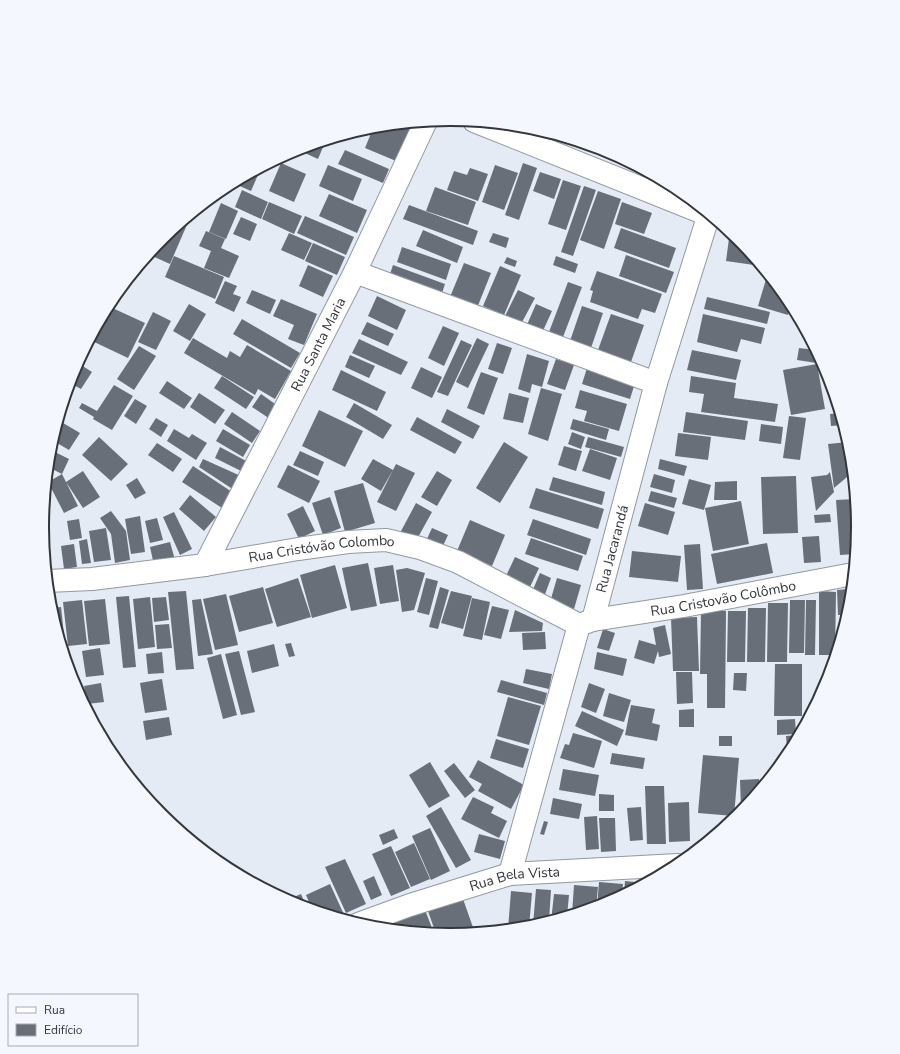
<svg xmlns="http://www.w3.org/2000/svg" width="900" height="1054" font-family="'Nunito Sans',sans-serif">
<rect width="100%" height="100%" fill="#e4ebf5"/>
<!-- building -->
<path fill="#696f78" d="M413 123 396 161 365 148 374 126Z
M326 140 318 159 296 149Z
M345 150 389 169 383 183 338 164Z
M281 163 306 174 294 202 269 191Z
M523 163 537 168 519 220 505 215Z
M328 165 362 179 353 201 319 186Z
M495 165 518 173 504 210 482 202Z
M261 168 251 191 233 183V182Z
M470 168 488 174 478 201 447 190 454 171 467 175Z
M540 172 561 179 554 199 533 191Z
M563 180 581 186 566 230 548 224Z
M584 186 596 190 573 256 561 252Z
M435 187 476 202 468 225 426 211Z
M242 190 268 202 261 219 235 207Z
M598 191 621 199 604 249 580 240Z
M329 194 367 210 357 233 319 216Z
M269 202 302 216 294 234 262 219Z
M622 202 652 213 644 234 615 224Z
M221 203 238 211 226 239 209 232Z
M409 205 478 231 473 245 403 219Z
M192 213 170 264 150 255 153 249 162 238Z
M305 216 354 237 346 255 297 233Z
M241 217 257 224 250 241 233 234Z
M621 228 676 248 669 268 614 248Z
M423 230 463 247 457 263 416 246Z
M206 231 225 239 221 248 239 256 229 278 204 268 211 251 199 246Z
M730 231 739 239 761 266 726 261Z
M289 233 312 243 304 260 281 250Z
M493 233 509 238 506 248 489 242Z
M313 243 345 257 337 275 305 261Z
M402 247 451 264 446 280 397 262Z
M626 255 674 272 666 293 619 276Z
M174 256 224 277 215 299 165 277Z
M556 256 578 264 575 273 553 265Z
M507 257 517 261 515 267 504 263Z
M464 263 491 273 477 308 450 297Z
M308 265 333 276 323 297 299 286Z
M393 265 445 284 440 299 388 280Z
M500 266 521 275 504 315 483 306Z
M597 271 662 294 655 313 642 309 638 319 590 302 593 291 590 290Z
M767 276 770 277 789 301 791 304 788 315 758 306Z
M225 281 237 286 233 294 241 297 234 312 215 303Z
M568 282 582 287 563 337 549 332Z
M252 290 276 300 270 314 246 303Z
M518 290 535 298 521 324 505 316Z
M377 296 406 310 397 330 368 316Z
M707 297 770 312 767 324 704 309Z
M281 299 317 314 304 345 288 339 294 325 273 316Z
M189 304 206 314 190 341 173 331Z
M536 304 552 311 542 333 526 327Z
M108 306 145 323 128 358 90 340Z
M582 306 603 313 591 348 570 341Z
M153 312 171 321 156 350 138 342Z
M611 314 644 325 631 362 598 350Z
M703 314 765 328 761 344 741 339 737 352 697 342Z
M242 319 300 353 291 368 233 334Z
M367 322 394 334 388 346 361 334Z
M443 326 459 333 444 366 428 358Z
M193 338 227 358 230 351 240 357 247 345 291 371 275 399 258 389 255 395 184 353Z
M477 338 489 344 468 388 456 382Z
M359 339 408 362 401 375 352 353Z
M461 340 472 345 448 396 437 392Z
M497 343 512 348 503 374 488 369Z
M139 346 156 356 134 390 117 379Z
M799 348 816 350 823 364 797 360Z
M692 350 741 360 736 380 687 370Z
M527 354 549 361 542 387 532 384 530 393 518 389Z
M350 355 375 366 369 378 345 367Z
M556 359 574 365 565 390 547 384Z
M78 363 92 372 81 389 70 383 73 371Z
M817 364 825 409 791 415 783 370Z
M421 367 442 377 432 398 411 388Z
M587 368 635 383 630 399 582 384Z
M341 370 386 392 377 411 332 390Z
M481 372 498 378 484 415 467 408Z
M222 376 254 397 246 409 214 388Z
M691 376 736 383 734 398 778 404 775 422 701 412 704 394 689 392Z
M167 381 192 398 184 409 159 393Z
M114 385 133 396 112 430 93 419 94 417 79 408 82 403 97 411Z
M541 388 562 394 548 441 528 434Z
M580 390 627 404 619 431 584 421 587 411 575 408Z
M199 393 225 410 215 424 190 407Z
M509 393 529 398 523 423 503 419Z
M261 394 278 406 270 419 252 407Z
M135 399 147 406 136 424 124 416Z
M354 403 392 425 383 439 346 417Z
M447 409 480 426 473 439 441 422Z
M319 410 363 431 345 467 302 446Z
M232 412 260 431 252 443 224 424Z
M686 412 748 421 745 440 683 432Z
M840 413 843 425 831 426 830 414Z
M789 416 806 418 800 460 783 458Z
M417 417 462 442 455 454 410 430Z
M156 418 168 425 161 437 149 429Z
M573 419 609 429 606 440 570 429Z
M58 420 80 433 69 450 52 440Z
M761 424 783 427 781 444 759 441Z
M174 429 189 438 192 434 207 443 196 460 167 441Z
M223 429 250 445 243 457 216 441Z
M572 432 585 437 581 449 568 444Z
M678 433 711 437 708 460 675 456Z
M99 437 128 464 111 481 82 455Z
M588 437 624 447 621 457 585 447Z
M504 442 528 457 500 503 476 488Z
M848 442 853 472 834 488 828 444Z
M157 443 182 459 173 472 148 455Z
M564 446 582 451 576 471 558 465Z
M220 447 248 462 243 472 215 458Z
M590 449 617 458 610 480 582 471Z
M300 451 324 462 318 476 293 465Z
M55 452 69 459 62 474 48 467Z
M203 459 243 477 234 490 199 467Z
M373 459 393 470 381 491 361 479Z
M660 459 687 466 684 476 658 469Z
M396 464 415 473 396 511 377 502Z
M288 465 320 481 309 503 277 487Z
M193 466 232 492 222 508 182 482Z
M83 471 100 497 83 508 66 482Z
M437 471 452 480 437 506 421 497Z
M830 472 834 492 816 511 811 477 827 475Z
M62 474 78 506 64 513 48 482Z
M654 474 675 480 672 493 650 487Z
M796 476 798 533 763 534 761 477Z
M553 477 605 492 602 505 549 490Z
M137 478 146 493 135 499 126 485Z
M689 479 711 485 704 510 682 504Z
M737 481V500H714L715 482Z
M363 483 375 523 345 532 334 491Z
M536 488 604 509 598 529 529 508Z
M651 491 677 498 674 508 648 501Z
M190 495 216 517 204 531 179 509Z
M330 497 341 528 323 535 312 503Z
M855 499 858 527 855 554 840 555 836 500Z
M741 501 749 544 713 551 705 508Z
M416 503 432 512 416 541 400 533Z
M645 503 675 512 668 535 638 526Z
M303 506 315 531 299 539 287 514Z
M111 511 126 531 130 560 115 563 111 534 100 518Z
M174 512 192 549 180 555 163 517Z
M830 514 831 522 815 523 814 515Z
M140 516 145 552 131 554 125 519Z
M157 518 163 540 150 543 145 521Z
M79 519 82 538 70 540 67 521Z
M533 519 591 539 586 555 527 535Z
M470 520 505 535 492 566 457 551Z
M42 522H45L51 566 46 567Z
M106 528 111 560 94 562 89 531Z
M432 528 448 535 442 548 426 541Z
M819 536 821 562 804 563 802 537Z
M531 538 583 556 578 571 525 554Z
M87 539 91 563 82 564 79 541Z
M170 542 175 560 154 565 150 547Z
M767 543 773 573 717 584 711 554Z
M74 544 77 567 64 569 61 546Z
M700 544 703 589 687 590 684 545Z
M632 551 681 556 678 582 629 577Z
M515 557 539 568 529 589 505 578Z
M368 563 377 606 351 611 342 568Z
M335 565 347 608 312 618 300 575Z
M393 565 399 601 380 604 374 568Z
M407 568 425 573 414 610 402 612 396 570Z
M540 573 551 578 544 597 532 592Z
M298 578 311 617 277 627 265 589Z
M426 578 438 581 429 615 417 612Z
M557 578 581 585 574 609 550 602Z
M263 587 273 623 239 632 229 596Z
M440 587 449 590 438 629 429 627Z
M848 589 849 611 848 615H838L837 590Z
M186 591 194 669 176 670 168 592Z
M451 591 472 596 463 629 441 623Z
M819 591 836 592 835 655H819Z
M226 594 238 645 215 650 203 599Z
M129 596 136 667 123 668 116 597Z
M150 597 155 647 138 649 133 599Z
M166 597 169 620 154 622 152 598Z
M472 598 490 602 482 640 463 636Z
M105 599 110 644 89 646 84 601Z
M201 599 213 654 198 656 192 600Z
M82 600 87 644 68 646 63 602Z
M790 600H805L804 653H789Z
M806 600H816L815 655H805Z
M768 603H788L787 662H767Z
M492 606 509 610 501 639 484 635Z
M61 607 65 644H61L50 608Z
M748 608H766L765 662H747Z
M515 610 543 623 542 631 509 632Z
M701 611H726L725 708H707V674H700Z
M728 611H746L745 662H727Z
M697 617 699 671H673L671 618Z
M169 624 172 648 157 649 155 625Z
M665 625 671 654 659 657 658 651 654 664 634 658 639 640 656 645 653 628Z
M603 629 615 633 609 651 597 648Z
M545 632 546 649 523 650 522 633Z
M291 643 295 656 289 657 285 644Z
M274 644 279 666 252 673 247 651Z
M100 648 104 675 86 677 82 651Z
M239 651 255 712 241 715 225 654Z
M162 652 164 673 148 674 146 654Z
M597 652 627 659 623 676 594 669Z
M221 654 237 715 223 719 207 658Z
M775 664H802V716H774Z
M526 669 552 674 549 689 523 683Z
M676 672H692L693 703 677 704Z
M734 673H747L746 691 733 690Z
M162 679 167 710 145 713 140 683Z
M501 680 547 693 544 705 497 692Z
M101 683 104 702 87 704 84 686Z
M589 683 605 689 596 713 581 707Z
M609 693 631 700 624 722 603 716Z
M508 697 541 706 529 745 497 736Z
M631 705 655 709 652 723 660 725 657 741 625 735Z
M694 709V727H679V710Z
M582 711 624 730 617 746 575 726Z
M169 717 172 735 146 740 143 721Z
M795 719 796 734 777 735V720Z
M573 733 602 741 594 768 560 758 565 744 569 745Z
M799 735 792 749H787L786 736Z
M719 736H732V746H719Z
M496 739 529 749 523 768 490 758Z
M612 753 645 758 643 769 610 764Z
M703 755 739 758 734 816 698 813Z
M478 760 524 785 511 809 478 791 482 784 469 777Z
M430 762 450 796 429 808 409 775Z
M454 763 475 790 465 798 444 771Z
M563 769 599 775 595 796 559 790Z
M759 779 760 790 744 808 741 809 740 780Z
M645 786H664L666 844H647Z
M599 794 614 795V811H599Z
M473 797 494 807 491 813 507 821 499 838 461 819Z
M553 798 582 804 579 819 550 814Z
M689 802 690 841 669 842 668 803Z
M441 807 471 860 456 868 426 816Z
M641 807 643 840 630 841 627 808Z
M597 816 599 849 586 850 584 817Z
M599 818H615L616 851 601 852Z
M544 821 548 822 544 835 540 834Z
M430 828 450 871 431 880 412 836Z
M394 829 398 838 383 845 379 835Z
M479 834 505 841 500 859 474 852Z
M414 843 430 879 411 887 395 852Z
M391 846 410 888 391 896 372 854Z
M345 859 366 904 346 913 325 867Z
M374 876 382 895 371 900 363 881Z
M625 881 645 883 624 894Z
M599 882 623 884 622 896 606 904 597 907Z
M330 884 346 919H344L312 909 306 895Z
M574 885 598 887 596 907 572 914Z
M536 889 551 890 549 921 536 925H533Z
M511 891 532 893 529 927 508 929Z
M301 894 307 908 287 900Z
M554 894 569 895 567 916 551 921Z
M463 899 475 933 450 935 436 934 428 911Z
M425 910 434 933 385 929 384 926Z"/>
<g fill="none" stroke-linecap="round" stroke-linejoin="round">
<defs>
<g id="minor">
<path d="M474 121 711 216"/>
<path d="M355 272 656 383"/>
<path id="s1" d="M205 565 355 272 426 121"/>
<path id="s2" d="M47 581 92 579 205 565 298 549 348 542 386 540 420 548 458 562 579 625"/>
<path id="s3" d="M593 620 684 606 853 574"/>
<path id="s4" d="M510 874 579 625 593 620 656 383 709 214"/>
<path id="s5" d="M358 924 410 905 510 874 678 865"/>
</g>
</defs>
<!-- minor casing -->
<use href="#minor" stroke="#9299a3" stroke-width="24"/>
<!-- minor -->
<use href="#minor" stroke="#fff" stroke-width="22"/>
</g>
<g text-anchor="middle" dominant-baseline="central" stroke-width="4" stroke-linejoin="round" paint-order="stroke">
<!-- street labels -->
<g font-size="14" fill="#33363a" stroke="#f4f8fe">
<text stroke="none"><textPath href="#s1" startOffset="248">Rua Santa Maria</textPath></text>
<text stroke="none"><textPath href="#s4" startOffset="347">Rua Jacarandá</textPath></text>
<text stroke="none"><textPath href="#s2" startOffset="277">Rua Cristóvão Colombo</textPath></text>
<text stroke="none"><textPath href="#s3" startOffset="132">Rua Cristovão Colômbo</textPath></text>
<text stroke="none"><textPath href="#s5" startOffset="164">Rua Bela Vista</textPath></text>
</g>
</g>
<!-- crop -->
<path d="M0 0H900V1054H0ZM49 527a401 401 0 1 1 802 0a401 401 0 1 1-802 0Z" fill="#f4f8fe" fill-rule="evenodd"/>
<path fill="none" stroke="#33363a" stroke-width="2" d="M49 527a401 401 0 1 1 802 0a401 401 0 1 1-802 0Z"/>
<!-- legend -->
<rect x="8" y="994" width="130" height="52" fill="#f4f8fe" stroke="#a7aab0"/>
<rect x="16" y="1007" width="20" height="6" fill="#ffffff" stroke="#a7aab0"/>
<text x="44" y="1014" font-size="12" fill="#33363a">Rua</text>
<rect x="16" y="1024" width="20" height="12" fill="#696f78" stroke="#a7aab0"/>
<text x="44" y="1034" font-size="12" fill="#33363a">Edifício</text>
</svg>
